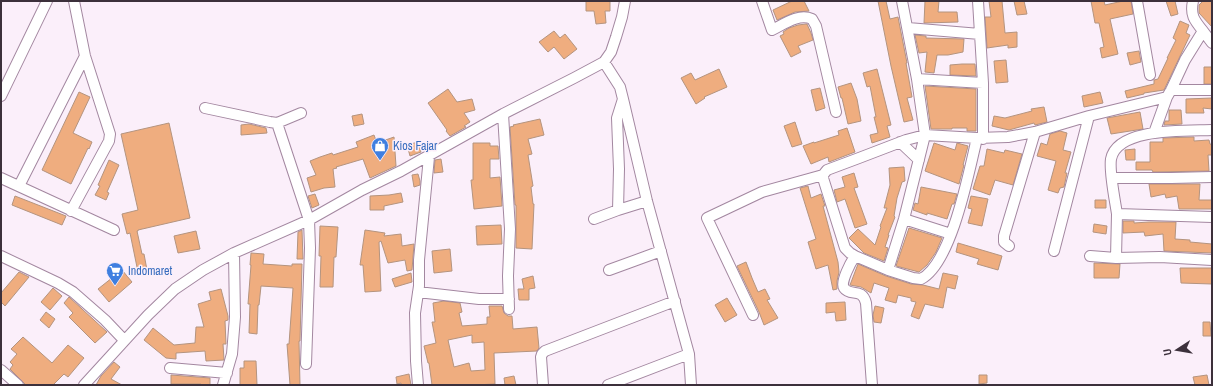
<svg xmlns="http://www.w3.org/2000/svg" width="1213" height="386" font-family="'Archivo Narrow',sans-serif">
<rect width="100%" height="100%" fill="#fbeffa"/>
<!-- building -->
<path fill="#efad7f" stroke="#b4947f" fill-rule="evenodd" d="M586 1H610V11H605L606 23 596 24 594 11H586Z
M792 1H804L809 11 795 12 777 20 773 10Z
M878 1H886L890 19 898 17 907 63H906L912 97 907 98 913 120 904 122 891 66Z
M925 1H939L938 12H957L958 22 924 23Z
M989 1H1002L1005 33 1017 32V47L1008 48V45L987 48 985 17H991Z
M1014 1H1024L1027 14 1017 15Z
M1091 1H1104L1105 5 1123 1H1131L1133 14 1110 19 1118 54 1102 58 1100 48 1104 47 1099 23H1095Z
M1166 1H1175L1178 14 1171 16Z
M1203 1H1212V27L1199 13V5Z
M1180 21 1189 25 1186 33 1190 35 1164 90 1144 93V94L1127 98 1125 91 1154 84V80L1158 79 1168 58H1167L1176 40 1173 38Z
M806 24H807L811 33 813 40 798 46 801 52 791 57 780 36 784 34 783 32 789 28 798 25Z
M554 31 560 38 565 34 577 49 564 59 554 47 548 52 539 42Z
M915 35 926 36V38L964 39 963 52 948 55H937L934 73 925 72 927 52 919 53Z
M1139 51 1141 62 1130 65 1127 53Z
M1006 60 1008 82 996 83 994 61Z
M962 64H975L976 76 950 75V65Z
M1204 67H1212V84H1204Z
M719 69 727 87 704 97 705 98 696 104 681 78 691 73 695 80Z
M877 69 891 125 887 126 890 137 872 143 870 135 878 133 874 117H876L870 86 867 87 863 73Z
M851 83 857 99 861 121 848 124 842 98H841L838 87Z
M925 86 976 89V131H967V128H952V129H931Z
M820 88 825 108 816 111 811 90Z
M448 89 457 102 472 99 475 110 464 113 470 122 464 126 466 127 450 136 446 131 447 130 428 103Z
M79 92 90 97 73 133 92 142 89 149 88 148 71 184 42 170Z
M1100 92 1103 103 1084 107 1082 96Z
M1212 98V109L1203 108 1204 113H1186V99Z
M1044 107 1047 122 1035 125 1034 123 1009 130 992 126 994 116 1005 118 1032 111 1031 109Z
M1169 110H1181L1182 124 1164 125 1165 121H1169Z
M1140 112 1143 129 1111 134 1107 118Z
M362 114 364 124 354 126 352 116Z
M540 119 544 135 528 139 532 154 528 155 533 186 531 187 533 204H534L532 249 516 248V205H515L510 127 514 126 513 125Z
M795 122 802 144 792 147 784 126Z
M169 123 190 218 138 230V231H137L142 254H144L147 270 138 272 130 233 127 234 122 214 138 210 121 134Z
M249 124 266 128 267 133 241 135V125Z
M847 128 855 152 829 162 828 157 811 164 803 146 814 142V143L839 135 838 131Z
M1060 131 1067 133 1063 150 1071 152 1065 173H1067L1064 187 1060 188 1058 193 1048 190 1056 161 1037 156 1041 143 1047 145 1050 134Z
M374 135 377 143 394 137 396 166 370 178 363 159 336 167 337 168 333 169 335 187 324 188 311 192 307 178 316 175 310 161 320 157 332 153 333 155 358 147 356 142Z
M1194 137V141L1209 140 1210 144 1212 145V155H1208L1209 171 1153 172 1152 170H1136V162H1150V142H1163V138Z
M418 142 421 152 410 156 407 145Z
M473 143H490V146H498L499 159H490V178L500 177 502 206 474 209 471 180H473Z
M934 143 955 150 957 143 968 146 963 165H964L959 184 925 171Z
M987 149 1004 153 1005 150 1022 154 1013 185 995 180 990 195 973 189 980 166H984Z
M1135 149V160H1126L1125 150Z
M441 159 443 172 434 173 435 160Z
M109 160 119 165 107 192 109 193 106 200 95 195 100 186 98 185Z
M904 167 905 181 902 182 897 198 894 216 895 217 888 235H889L885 247 888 248 884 261 864 253 849 238 858 229 875 245 881 227 880 226 887 208H884L890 185 889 168Z
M854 173 858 187 854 188 867 224 855 228 845 199 837 202 834 190 845 187 842 177Z
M418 174 420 181V185L414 187 412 175Z
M1149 184H1200L1199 200H1212V209H1179L1177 196 1166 198 1165 194 1151 197Z
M808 186 811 198 821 194 825 206H823L838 262 839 272 837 281V289L833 290 828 265 816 269 808 242 816 239 800 188Z
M921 187 957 194 954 204H952L947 219 927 213V215L913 210 915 203 918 204Z
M401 193 403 202 384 206V210H370V196L389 195Z
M315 194 319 205 312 208 308 196Z
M15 196 66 216 62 225 12 205Z
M971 196 988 199 982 226 968 223 972 209 968 208Z
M1095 200H1106V208H1095Z
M1123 221H1134V223L1149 222H1176L1175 239 1190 240V242L1212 244V253L1164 251 1163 234 1145 236 1144 232 1123 233Z
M1094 224 1107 226 1106 234 1093 232Z
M501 225 502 244 477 245 476 226Z
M320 226 338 227 336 257H334L333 287H320L321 256H319Z
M909 228 942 238 936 252 927 265 919 272 896 266Z
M302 230 303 259H297L298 232Z
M365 230 385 233 384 236 401 234 402 246 414 244 412 270 407 271 405 260 388 263 381 241 379 242 381 291 365 292 363 265H360Z
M196 231 200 249 178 253 174 236Z
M958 243 1002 256 998 270 977 264 979 259 956 252Z
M450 249 452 271 434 273 432 251Z
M251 253 264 254 263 264 292 266V264H302L300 341H299L300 385H290L287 344H289L293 288 261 286 259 305H258L257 334 249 333 250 304H248L251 265H250Z
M746 262 752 278 758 292 765 289 770 299 767 300 778 318 764 325 759 312 737 266Z
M1094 263 1120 264 1119 278H1094Z
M858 264 886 276 911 284 923 285 939 289 943 273 958 276 955 289 947 287 943 308 925 304 919 319 911 316 916 302 911 301V298L898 295 896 303 885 300 889 288 874 283 871 293 861 287 850 285Z
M1180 268H1212V284L1181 283Z
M122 270 132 282 109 302 98 289Z
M19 272 29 277 5 306 1 302V293Z
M411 273 412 282 395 287 392 279Z
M533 276 535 288 529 289V300H519L518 289H524L522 279Z
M53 288 62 296 50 310 41 302Z
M221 289 228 316V320L225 321 226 344H223L224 360 206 361 205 351 176 353V359L166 358 144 340 153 328 174 345 195 343 196 327H204L198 304 211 300 209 292Z
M69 297 107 332 95 343 69 317 73 313 64 303Z
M727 298 737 315 725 322 715 305Z
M444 301 460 303 462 312 459 313 462 326 487 324V317H490L489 306H502L504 313 508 316H512L513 329 537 327 539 348 537 351 494 353 495 384 474 385H432L429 363H428L424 346 436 343 432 322H435L433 303ZM472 335V343L484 342 485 370 471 371 469 363 454 367 448 340Z
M845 302 846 320 836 321 835 312 826 313V303Z
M875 306 884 308 881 323 874 322 873 315Z
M46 312 55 319 49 328 40 320Z
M1203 322H1210L1211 336H1203Z
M23 337 52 363 68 345 84 358 68 377 64 374 53 385H26L10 369 13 365 10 362 17 354 11 349Z
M244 361H256L257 385H240V368H244Z
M114 362 120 367 111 379 122 385H96L101 376Z
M409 374 411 385H401V383L397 384 396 377Z
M171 375 210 378V385H201V384H171Z
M979 375H987V383L979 384Z
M1207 375 1209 385H1195L1193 377Z
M514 376 516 385H505L504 378Z"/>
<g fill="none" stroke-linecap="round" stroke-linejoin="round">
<defs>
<path id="street" d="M762 1 772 30C784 24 799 13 812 19L816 26 836 112
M902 1 917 79
M978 1 983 83 917 79 925 135 977 138 1008 137 1035 132 1089 116 1167 97 1171 90 1185 60 1203 31 1212 43
M1137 1 1150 75
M1193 1C1190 15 1194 20 1203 31
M908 28 980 34
M604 62 620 87 623 99 647 201 689 354 691 385
M983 83V139
M1171 90H1212
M1 96 47 1
M205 108 270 122 277 123 309 220 310 248 306 364
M503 114 510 229 508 276 509 309
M277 123 301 113
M1154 133 1167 97
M900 142 919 160
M1 178 114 230
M1112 178H1171L1212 177
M19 186 85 56
M618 210 619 169 617 118 623 99
M71 211 109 141 110 134 85 56 74 1
M1117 214C1115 200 1109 172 1111 159 1117 127 1187 131 1212 130
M594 219 618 210 647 201
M904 219 951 234
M1009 246 1004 242V236L1035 132
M1054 251 1089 116
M1 256 58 283 73 292 105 320 124 340
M855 256C851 262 840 282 844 288 850 297 862 287 866 303L872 385
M1090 256 1116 258 1160 257 1212 260
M1116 258 1117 214 1212 217
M609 270 661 251
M888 270 855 256 850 253 845 248 823 178V175L827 170 859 158 906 140 925 135 904 219 888 270 913 278 921 279C952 263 969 171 977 138
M418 292 479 299H509
M753 315 707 218 762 192 823 175
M170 368 227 373
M1 370 18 385
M84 385 148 315 175 289 203 270 234 253 309 220 362 190 401 171 503 114 574 78 604 62 611 52 616 37 622 17 625 1
M223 385 232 354 235 317 234 253
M418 385 416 361 415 313 419 286V260L429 157
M543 385 541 357 542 354 545 351 675 301
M608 385 689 354"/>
</defs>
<!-- street casing -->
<use href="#street" stroke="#a387a0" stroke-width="12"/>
<!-- street -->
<use href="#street" stroke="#fff" stroke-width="10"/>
</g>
<!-- icons -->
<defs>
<symbol id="shop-pin" viewBox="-11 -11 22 30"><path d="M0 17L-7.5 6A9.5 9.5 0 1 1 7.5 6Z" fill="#3f7fe0" stroke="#fbeffa"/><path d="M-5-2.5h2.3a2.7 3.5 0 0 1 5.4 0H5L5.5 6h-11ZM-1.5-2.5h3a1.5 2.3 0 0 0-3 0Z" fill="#fff"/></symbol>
<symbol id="supermarket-pin" viewBox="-11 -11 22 30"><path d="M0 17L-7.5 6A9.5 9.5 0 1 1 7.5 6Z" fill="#3f7fe0" stroke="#fbeffa"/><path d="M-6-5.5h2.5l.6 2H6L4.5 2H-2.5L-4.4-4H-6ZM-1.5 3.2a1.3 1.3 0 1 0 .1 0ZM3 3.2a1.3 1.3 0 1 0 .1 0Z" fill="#fff"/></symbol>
</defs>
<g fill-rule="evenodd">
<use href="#shop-pin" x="370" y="136" width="20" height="27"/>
<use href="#supermarket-pin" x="105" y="261" width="20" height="27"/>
</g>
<g text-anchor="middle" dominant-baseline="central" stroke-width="3" stroke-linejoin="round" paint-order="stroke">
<!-- shop labels -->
<g font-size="12" fill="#366cbe" stroke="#fbeffa" text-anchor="start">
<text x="393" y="146">Kios Fajar</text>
<text x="128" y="271">Indomaret</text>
</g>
</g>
<!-- border -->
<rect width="1213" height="386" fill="none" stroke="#3c303b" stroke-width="4"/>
<!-- north arrow -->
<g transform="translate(1177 350) rotate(258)" stroke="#fbeffa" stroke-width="3" paint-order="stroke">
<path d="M0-3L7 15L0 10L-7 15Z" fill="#3c303b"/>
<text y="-6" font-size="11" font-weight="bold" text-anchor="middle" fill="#3c303b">U</text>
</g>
</svg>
